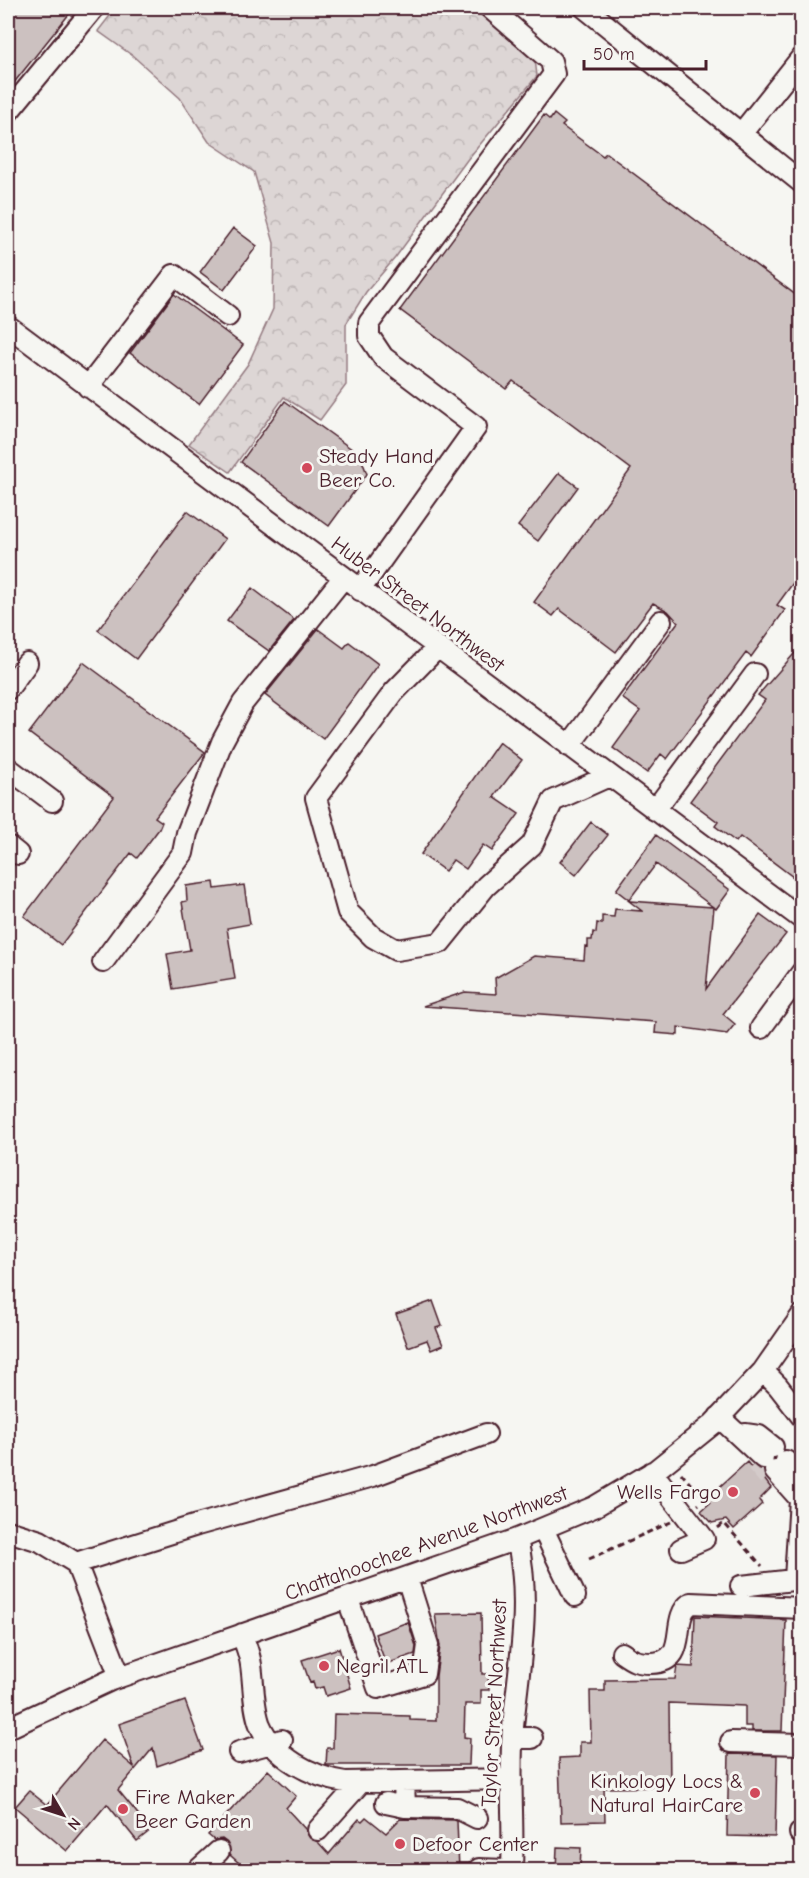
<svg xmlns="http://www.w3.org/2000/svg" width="809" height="1878" font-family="'Comic Neue',sans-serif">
<defs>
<pattern id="forest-crowns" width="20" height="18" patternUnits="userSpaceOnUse" patternTransform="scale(1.5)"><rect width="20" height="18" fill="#ddd6d5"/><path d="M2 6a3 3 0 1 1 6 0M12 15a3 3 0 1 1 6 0" fill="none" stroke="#bfb7b7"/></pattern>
</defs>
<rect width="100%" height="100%" fill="#f6f6f2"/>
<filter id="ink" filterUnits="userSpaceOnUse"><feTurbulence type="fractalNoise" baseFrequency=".0167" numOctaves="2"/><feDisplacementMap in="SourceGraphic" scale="12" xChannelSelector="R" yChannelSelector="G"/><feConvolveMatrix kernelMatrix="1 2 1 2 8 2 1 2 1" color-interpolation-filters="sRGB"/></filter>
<g filter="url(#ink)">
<!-- forest -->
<path fill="url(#forest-crowns)" stroke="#947a80" stroke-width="1.5" d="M116 8H511L513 42 535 59 537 76 467 160 395 258 366 292 346 324V385L320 420 284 397 230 472 189 444 248 364 273 309 274 243 254 172 209 142 180 98 133 56 98 31Z"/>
<!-- building -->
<path fill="#ccc1c0" stroke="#4a1f2b" stroke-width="1.5" d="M8 8H74L8 90Z
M554 114 565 123 562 126 603 156 606 153 801 299V572L777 605 785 610 751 657 746 653 667 759 661 754 647 773 613 748 640 711 622 698 678 622 668 611 653 603 616 652 559 609 553 616 534 602 631 469 513 381 506 389 400 310 544 115 550 120Z
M233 228 257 246 224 290 200 272Z
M174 294 243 345 199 404 130 353Z
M285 401 360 455 367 474 329 526 241 462Z
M559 473 578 487 538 541 518 526Z
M187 511 225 539 136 659 98 630Z
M252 588 294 620 269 651 227 621Z
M318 629 344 648 349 642 378 664 323 739 265 695Z
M801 646V883L740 837 736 842 715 826 718 822 690 801 765 700 758 695Z
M83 662 205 752 155 817 162 822 159 829 137 858 131 853 61 945 24 916 114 797 29 733Z
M499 742 522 760 494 797 519 814 492 851 483 845 466 869 453 860 445 871 421 854Z
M591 822 608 835 576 875 560 862Z
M656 835 730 890 716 909 714 907 706 989 760 915 786 934 723 1014 735 1024 727 1034 678 1027V1035L655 1033 656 1022 423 1006 465 992 496 994 495 978 534 956 584 960 585 946 588 947V940H592L593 932 596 933 597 923 602 924V916L614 917 615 909 642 911 629 901 713 907 656 864 629 900 616 890Z
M214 882 215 889 244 885 250 924 227 928 235 979 173 989 167 954 190 950 182 902 187 901 186 886Z
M433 1301 442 1326 436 1328 443 1345 431 1350 427 1340 408 1347 396 1314Z
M747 1462 751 1467 763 1470 765 1480 771 1488 759 1500 762 1504 734 1529 726 1520 712 1523 701 1511 710 1503 706 1499Z
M481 1613 482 1674H488L489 1690H481V1704H465L464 1737 470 1738 469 1765H326L327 1748H333L334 1714 410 1716V1720L436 1721V1676L440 1646 435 1614Z
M695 1616 786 1620 782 1731H752V1726H745V1706L669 1703 670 1787 604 1788 605 1821 561 1822 559 1758 580 1757V1742H591L590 1691H605V1680L675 1679 677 1666 693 1667Z
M408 1622 416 1646 415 1654 386 1664 375 1634Z
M339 1648 351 1688 326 1696 323 1687 315 1689 313 1682 310 1683 302 1660Z
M185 1701 203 1750 157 1766 153 1748 118 1790 151 1830 137 1841 107 1804 67 1851 15 1807 29 1791 47 1805 102 1740 134 1767 119 1724Z
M729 1754 777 1755 775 1837 727 1836Z
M268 1770 296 1796 286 1808 306 1830 310 1838 318 1842 329 1854 359 1819 362 1821 366 1817 386 1833 400 1819 454 1820 457 1821 459 1870H247L230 1855 227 1843 222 1839 214 1840 208 1835Z
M557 1847 581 1848 580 1870H556Z"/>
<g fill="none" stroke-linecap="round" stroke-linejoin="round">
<!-- minor-tunnel -->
<path stroke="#d4cbca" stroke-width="20" stroke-dasharray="20 10" stroke-linecap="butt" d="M756 1463 768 1477"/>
<defs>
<path id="minor" d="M585 8 802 183
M8 112 94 8
M741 134 802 57
M8 326 802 919
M88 387 174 275 228 316
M360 590 476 427 383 357 369 336V323L554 74 551 61 490 8
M437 648 394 692 316 798 348 912 373 937 396 950 440 943 486 886 532 845 553 801 609 776
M8 689 27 663
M569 746 661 621
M8 768 52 801
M655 810 755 674
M8 846 18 854
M103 962 183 853 187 833 222 742 243 703 343 578
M761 1028 802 972
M763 1371 778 1386 802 1417
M719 1417 763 1458
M745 1434 759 1436 773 1447
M786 1461 797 1477 799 1493
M775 1471 800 1499 795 1579
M652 1472 704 1539 681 1549
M543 1529 575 1596
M8 1531 40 1541 76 1563 120 1677
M76 1563 197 1525 373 1476 486 1434
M741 1586 802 1579
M348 1599 378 1688 424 1674 428 1645 407 1578
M242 1634C245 1644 250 1655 251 1665 254 1685 253 1707 260 1725 274 1758 313 1777 345 1782L512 1779
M622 1653C633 1661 637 1663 651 1663 692 1662 668 1618 691 1603L802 1608
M8 1728 111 1680 517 1539 594 1507 656 1470 713 1424 763 1371 802 1315
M513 1738H532
M731 1742 802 1744
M239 1752 282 1740
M404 1781 405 1807 457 1808 477 1818
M386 1803 405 1807
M318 1830 361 1782
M800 1833H802
M479 1869 505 1870
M198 1870 219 1851
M512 1870C514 1823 509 1775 513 1727 519 1664 532 1602 517 1539"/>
</defs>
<!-- minor casing -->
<use href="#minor" stroke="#4a1f2b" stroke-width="24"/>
<!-- path -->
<path stroke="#4a1f2b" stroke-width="3" stroke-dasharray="6 4.5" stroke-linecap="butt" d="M681 1473 704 1500 698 1505
M718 1528 724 1523 762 1566
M589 1559 671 1522"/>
<!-- minor -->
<use href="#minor" stroke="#f6f6f2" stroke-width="20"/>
</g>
</g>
<!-- markers -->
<g fill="#d1495b" stroke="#f6f6f2" stroke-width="2">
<circle cx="307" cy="468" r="6"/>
<circle cx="733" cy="1492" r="6"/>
<circle cx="324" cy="1666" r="6"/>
<circle cx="755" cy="1793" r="6"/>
<circle cx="123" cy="1809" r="6"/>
<circle cx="400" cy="1844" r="6"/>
</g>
<g text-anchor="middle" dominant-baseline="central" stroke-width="6" stroke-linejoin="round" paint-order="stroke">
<!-- poi labels -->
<g font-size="21" fill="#4a1f2b" stroke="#f6f6f2" text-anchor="start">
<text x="319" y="456">Steady Hand<tspan x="319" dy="24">Beer Co.</tspan></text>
<text x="721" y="1492" text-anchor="end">Wells Fargo</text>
<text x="336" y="1666">Negril ATL</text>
<text x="743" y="1781" text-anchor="end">Kinkology Locs &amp;<tspan x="743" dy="24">Natural HairCare</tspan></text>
<text x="135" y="1797">Fire Maker<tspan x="135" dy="24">Beer Garden</tspan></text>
<text x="412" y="1844">Defoor Center</text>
</g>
<!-- street labels -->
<g font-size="21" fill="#4a1f2b" stroke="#f6f6f2">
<text transform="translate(418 604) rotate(37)">Huber Street Northwest</text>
<text transform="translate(426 1543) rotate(-20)">Chattahoochee Avenue Northwest</text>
<text transform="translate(494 1703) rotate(-87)">Taylor Street Northwest</text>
</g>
</g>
<!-- margin -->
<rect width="809" height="1878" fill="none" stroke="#f6f6f2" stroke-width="30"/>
<rect x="15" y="15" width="779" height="1848" fill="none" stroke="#4a1f2b" stroke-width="2" filter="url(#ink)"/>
<!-- north arrow -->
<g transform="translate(63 1815) rotate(129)" stroke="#f6f6f2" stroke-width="4.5" paint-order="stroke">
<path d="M0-4.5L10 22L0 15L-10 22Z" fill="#4a1f2b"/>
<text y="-9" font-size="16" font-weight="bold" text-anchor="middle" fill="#4a1f2b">N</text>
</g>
<!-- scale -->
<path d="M584 60v9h122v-9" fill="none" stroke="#4a1f2b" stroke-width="3"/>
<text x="593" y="60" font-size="18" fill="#4a1f2b" stroke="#f6f6f2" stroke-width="4.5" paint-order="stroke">50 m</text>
</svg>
